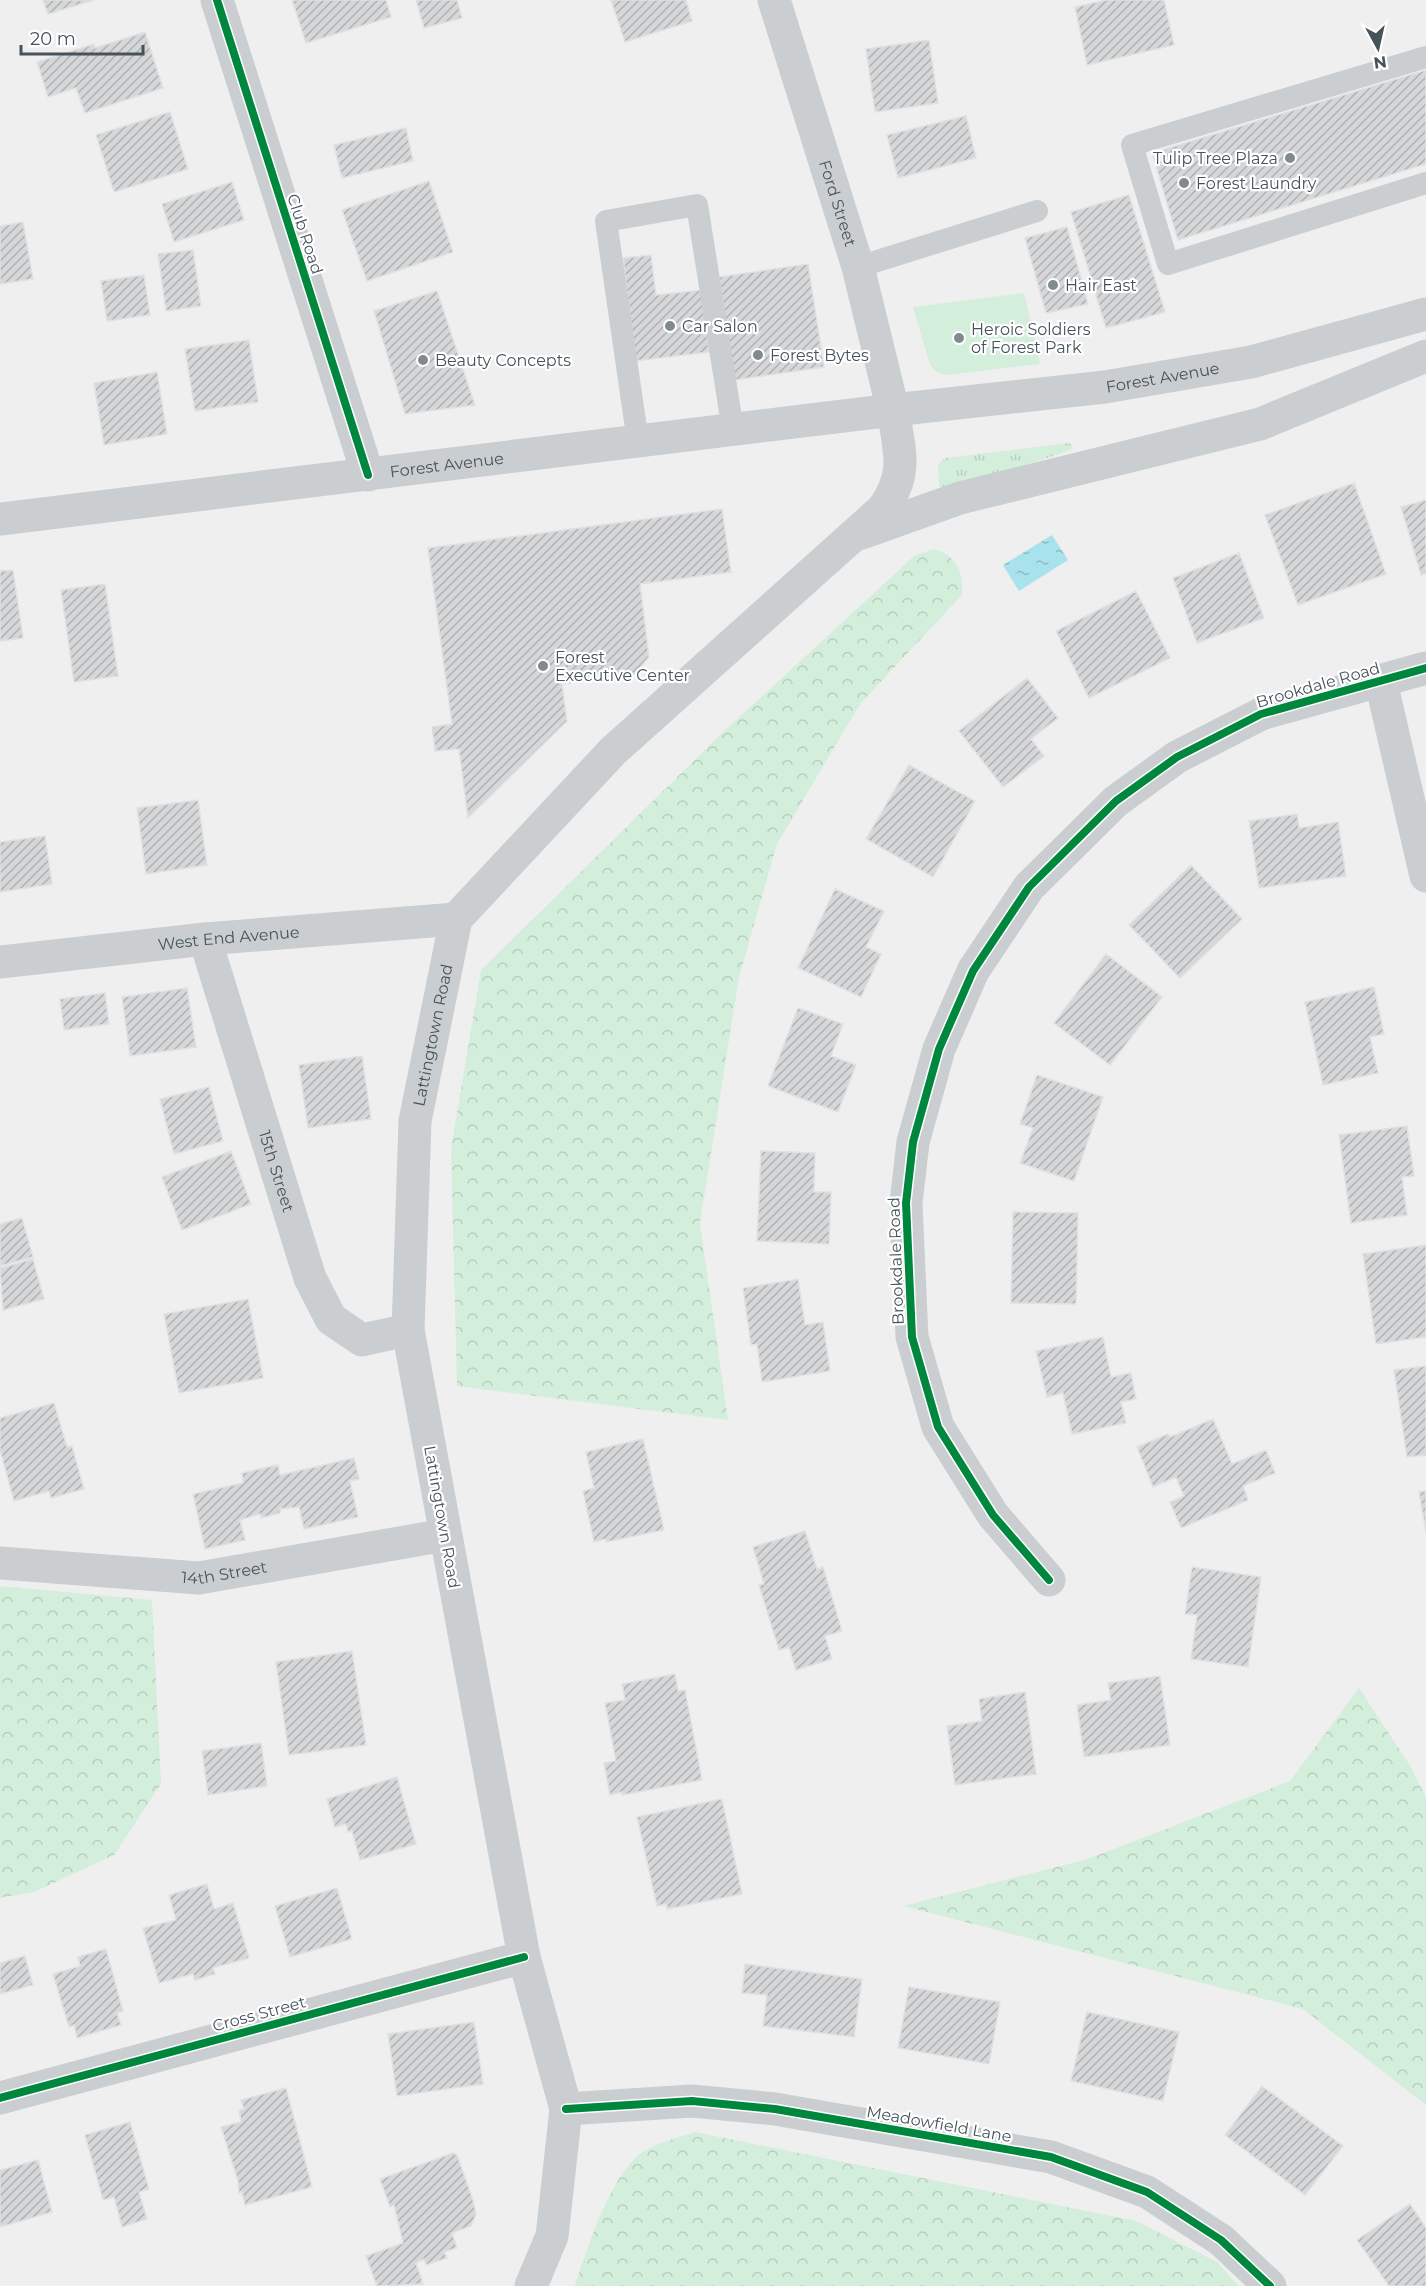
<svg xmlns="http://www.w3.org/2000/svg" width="1426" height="2286" font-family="Montserrat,sans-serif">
<defs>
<pattern id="grass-tufts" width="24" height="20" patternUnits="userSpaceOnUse" patternTransform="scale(1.5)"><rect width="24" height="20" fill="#d4eedc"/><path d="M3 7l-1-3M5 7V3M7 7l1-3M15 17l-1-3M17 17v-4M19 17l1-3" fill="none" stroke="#b7cebf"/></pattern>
<pattern id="forest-crowns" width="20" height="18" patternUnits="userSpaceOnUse" patternTransform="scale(1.5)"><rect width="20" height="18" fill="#d4eedc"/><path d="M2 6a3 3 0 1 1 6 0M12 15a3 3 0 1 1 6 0" fill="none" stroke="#b7cebf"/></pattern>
<pattern id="water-ripples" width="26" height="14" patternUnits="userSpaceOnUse" patternTransform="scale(1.5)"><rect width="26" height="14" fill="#a8e2ec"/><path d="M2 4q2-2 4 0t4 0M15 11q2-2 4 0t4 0" fill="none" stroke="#8bbac2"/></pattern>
<pattern id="building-hatch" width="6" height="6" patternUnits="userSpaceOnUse" patternTransform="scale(1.5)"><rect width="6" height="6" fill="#d5d7d8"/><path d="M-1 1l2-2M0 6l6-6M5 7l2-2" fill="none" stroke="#afb1b2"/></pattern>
</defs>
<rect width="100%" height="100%" fill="#efefef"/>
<!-- grass -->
<path fill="url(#grass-tufts)" d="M1069 443 1072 445 1071 450 949 491 939 486 938 465 945 458Z"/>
<!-- forest -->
<path fill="url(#forest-crowns)" d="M933 549C956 554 964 573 962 595L860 704 777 844 739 977 700 1223 728 1420 457 1386 451 1149 481 970 717 738 914 556Z
M0 1586 152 1600 161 1784 114 1855 34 1892 0 1898Z
M1359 1688 1411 1767 1426 1798V2105L1303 2009 903 1906 1088 1859 1290 1781Z
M695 2132 1136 2221 1217 2262 1239 2286H575C586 2251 612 2171 643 2152 658 2142 679 2138 695 2132Z"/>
<!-- green -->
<path fill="#d4eedc" d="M1024 293 1040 364 947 375 938 373 930 365 913 307Z"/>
<!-- water -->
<path fill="url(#water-ripples)" d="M1052 535 1068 560 1019 591 1003 565Z"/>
<!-- building -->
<path fill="url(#building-hatch)" stroke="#e0e1e2" stroke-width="1.5" d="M43 0H94L48 14Z
M292 0H386L391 17 306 43Z
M416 0H457L462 18 424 28Z
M611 0H686L692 21 625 42Z
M1106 0H1164L1174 45 1087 65 1075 7Z
M145 32 163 88 85 113 76 88 48 97 37 62 94 44 95 48Z
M929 40 938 103 875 112 866 49Z
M1426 70V164L1178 240 1152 153Z
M170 112 188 169 114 192 96 135Z
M966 116 976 158 898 178 887 135Z
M406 128 413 161 342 178 334 145Z
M429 181 453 252 367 281 342 210Z
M232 182 244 220 174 242 162 204Z
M1129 195 1165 312 1106 328 1071 212Z
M23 222 33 279 0 284V226Z
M1067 227 1088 304 1046 313 1025 238Z
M193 250 201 306 166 311 158 254Z
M651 255 656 295 702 290 709 352 635 361 623 258Z
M808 264 824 367 735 380 719 277Z
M144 275 150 315 107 321 101 281Z
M437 291 475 405 405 414 374 311Z
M249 340 258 402 195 411 185 349Z
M157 372 167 434 104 445 94 383Z
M1354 483 1386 574 1298 605 1265 515Z
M1426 500V573L1421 575 1401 507Z
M722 509 731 572 640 584 649 657 634 675 562 684 567 721 468 818 459 749 435 751 432 727 452 724 428 548Z
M1239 553 1264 618 1197 643 1173 578Z
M13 570 23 638 0 641V571Z
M105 584 118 676 74 682 61 590Z
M1136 591 1170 658 1089 698 1056 631Z
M1027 678 1058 718 1031 739 1044 756 1003 787 959 731Z
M909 765 975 801 933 877 866 839Z
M198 800 207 865 146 874 137 808Z
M1297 814 1299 828 1338 822 1346 876 1259 888 1249 821Z
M45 836 52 884 0 892V842Z
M1191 865 1242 919 1180 978 1129 925Z
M835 889 884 911 866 947 881 954 861 997 798 968Z
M1106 954 1162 997 1110 1065 1054 1023Z
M1374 987 1384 1034 1370 1037 1378 1073 1323 1085 1305 1002Z
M187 988 196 1047 130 1056 122 997Z
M105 993 109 1024 64 1030 60 999Z
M798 1008 843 1024 831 1056 856 1065 838 1112 768 1086Z
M362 1056 371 1119 308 1128 299 1065Z
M1037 1075 1103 1097 1074 1181 1020 1163 1033 1128 1020 1124Z
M209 1087 223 1141 174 1154 160 1099Z
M1407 1126 1414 1176 1402 1177 1407 1215 1351 1223 1339 1135Z
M231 1151 251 1204 182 1230 162 1177Z
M761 1151 815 1153 814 1192H831L829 1244 757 1241Z
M1013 1212 1078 1213 1076 1304 1011 1303Z
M22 1218 33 1257 0 1266V1224Z
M1426 1245V1337L1376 1344 1363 1254Z
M33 1259 44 1299 3 1310 0 1268Z
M798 1279 805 1325 823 1322 830 1371 762 1382 757 1344 751 1345 743 1288Z
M248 1299 263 1378 179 1393 164 1314Z
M1103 1337 1111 1377 1131 1373 1136 1399 1121 1402 1126 1423 1072 1434 1063 1393 1047 1397 1036 1351Z
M1426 1366V1455L1407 1457 1394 1370Z
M54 1403 67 1447 72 1446 84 1489 51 1498 49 1491 14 1501 0 1450V1418Z
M1213 1419 1232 1464 1266 1450 1275 1473 1243 1486 1248 1500 1181 1528 1170 1502 1184 1496 1176 1477 1153 1487 1137 1447 1168 1434 1170 1437Z
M643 1439 664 1530 606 1542V1539L594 1542 583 1491 594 1488 586 1452Z
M354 1458 359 1479 350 1481 358 1517 304 1529 299 1507 280 1509V1513L261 1518 260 1514 240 1520 245 1540 205 1549 193 1494 243 1483 242 1473 278 1465 280 1475Z
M1426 1491V1532L1419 1492Z
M805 1531 817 1569 823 1567 842 1631 825 1636 832 1659 796 1670 789 1647 779 1650 759 1585 764 1584 753 1547Z
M1192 1567 1261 1577 1248 1667 1191 1659 1197 1615 1185 1614Z
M352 1651 366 1745 289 1755 276 1662Z
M675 1674 678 1691 685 1690 702 1780 622 1795V1792L610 1795 604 1763 616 1761 605 1703 625 1700 622 1684Z
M1160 1676 1170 1745 1084 1757 1077 1705 1111 1700 1108 1683Z
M1025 1692 1036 1774 955 1785 947 1726 982 1721 979 1699Z
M261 1743 267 1786 208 1795 202 1751Z
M397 1777 416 1844 360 1860 352 1831 348 1832 346 1824 335 1827 327 1799Z
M722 1799 742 1894 667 1909V1904L657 1906 637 1817Z
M207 1884 214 1909 233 1903 249 1958 213 1968 215 1974 195 1980 193 1974 159 1983 143 1928 176 1920 169 1895Z
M337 1888 352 1939 290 1957 275 1906Z
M106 1949 123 2011 117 2013 121 2025 77 2038 74 2025 69 2027 53 1974 80 1966 78 1957Z
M25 1956 33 1985 0 1994V1963Z
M745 1964 862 1979 854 2037 763 2026 767 1995 742 1993Z
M909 1987 1000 2002 989 2064 898 2048Z
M1087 2012 1179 2032 1163 2101 1071 2081Z
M474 2022 483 2084 397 2096 388 2034Z
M1262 2086 1343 2146 1305 2195 1225 2135Z
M286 2088 312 2187 245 2205 242 2192 239 2193 238 2181 221 2127 241 2122 239 2110 244 2109 241 2100Z
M130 2122 149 2189 139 2192 147 2219 122 2227 114 2197 103 2200 85 2135Z
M453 2153 457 2155 473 2200 476 2214 471 2226 452 2233 457 2248 444 2252 447 2258 426 2265 424 2259 416 2263 423 2284 377 2286 366 2256 403 2243 394 2205 390 2207 380 2179Z
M38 2160 52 2212 0 2227V2170Z
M1410 2204 1426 2228V2286H1389L1357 2240Z"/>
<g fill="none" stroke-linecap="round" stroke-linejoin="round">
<!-- lane -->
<path stroke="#caced0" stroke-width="22" d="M1426 57 1132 145 1168 264 1426 183
M858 267 1037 211
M638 442 606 221 697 205 733 430"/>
<!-- street -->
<g stroke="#caced0" stroke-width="33">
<path d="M217 0 368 475"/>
<path id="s1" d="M774 0 858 267 893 410"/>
<path d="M1381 682 1426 876"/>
<path id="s2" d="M205 939 310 1278 331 1319 362 1340 408 1330"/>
<path id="s3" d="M0 962 205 939 456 919"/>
<path id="s4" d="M0 1563 199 1578 445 1535"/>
<path d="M1049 1580 993 1515 938 1427 912 1337 906 1203 913 1142 939 1049 973 971 1029 887 1116 801 1177 757 1261 714 1426 668"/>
<path d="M0 2098 524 1957"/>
<path d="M566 2109 692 2101 775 2109 1051 2157 1147 2192 1221 2240 1270 2286"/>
</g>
<!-- secondary -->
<g stroke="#caced0" stroke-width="33">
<path id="s5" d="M0 519 893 410"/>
<path d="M862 533 960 498 1260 424 1426 356"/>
<path id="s6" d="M531 2286 552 2236 566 2109 524 1957 408 1330 415 1121 456 919 613 751 883 509C909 473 899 450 893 410L1105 387 1251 362 1426 314"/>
</g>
<defs>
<path id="cycleway" d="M217 0 368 475
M1049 1580 993 1515 938 1427 912 1337 906 1203 913 1142 939 1049 973 971 1029 887 1116 801 1177 757 1261 714 1426 668
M0 2098 524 1957
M566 2109 692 2101 775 2109 1051 2157 1147 2192 1221 2240 1270 2286"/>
</defs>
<!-- cycleway casing -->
<use href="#cycleway" stroke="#fff" stroke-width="11"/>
<!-- cycleway -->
<use href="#cycleway" stroke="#00873e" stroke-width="8"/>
</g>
<!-- markers -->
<g fill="#818a8f" stroke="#fff" stroke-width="2">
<circle cx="1290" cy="158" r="6"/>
<circle cx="1184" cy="183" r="6"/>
<circle cx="1053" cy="285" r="6"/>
<circle cx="670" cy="326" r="6"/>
<circle cx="959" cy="338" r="6"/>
<circle cx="758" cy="355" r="6"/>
<circle cx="423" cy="360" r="6"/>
<circle cx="543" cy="666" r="6"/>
</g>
<g text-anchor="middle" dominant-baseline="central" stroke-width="4.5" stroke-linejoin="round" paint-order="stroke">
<!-- poi labels -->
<g font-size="16" fill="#46535b" stroke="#fff" text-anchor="start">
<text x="1278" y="158" text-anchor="end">Tulip Tree Plaza</text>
<text x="1196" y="183">Forest Laundry</text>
<text x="1065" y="285">Hair East</text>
<text x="682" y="326">Car Salon</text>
<text x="971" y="329">Heroic Soldiers<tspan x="971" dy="18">of Forest Park</tspan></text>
<text x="770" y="355">Forest Bytes</text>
<text x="435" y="360">Beauty Concepts</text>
<text x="555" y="657">Forest<tspan x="555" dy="18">Executive Center</tspan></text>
</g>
<!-- street labels -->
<g font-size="16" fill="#46535b" stroke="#fff">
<text stroke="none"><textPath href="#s1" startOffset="213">Ford Street</textPath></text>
<text transform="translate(305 234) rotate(72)">Club Road</text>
<text stroke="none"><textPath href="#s6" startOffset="2360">Forest Avenue</textPath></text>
<text stroke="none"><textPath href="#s5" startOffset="450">Forest Avenue</textPath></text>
<text transform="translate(1318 685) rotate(-16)">Brookdale Road</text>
<text stroke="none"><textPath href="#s3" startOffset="230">West End Avenue</textPath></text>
<text stroke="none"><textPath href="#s6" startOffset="1274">Lattingtown Road</textPath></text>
<text stroke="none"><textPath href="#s2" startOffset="243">15th Street</textPath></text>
<text transform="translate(896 1261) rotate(-92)">Brookdale Road</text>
<text transform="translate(442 1517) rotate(80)">Lattingtown Road</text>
<text stroke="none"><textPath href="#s4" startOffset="225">14th Street</textPath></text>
<text transform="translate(259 2014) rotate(-15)">Cross Street</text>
<text transform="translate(939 2124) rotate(10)">Meadowfield Lane</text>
</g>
</g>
<!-- north arrow -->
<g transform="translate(1378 48) rotate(172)" stroke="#ffffff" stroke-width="4.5" paint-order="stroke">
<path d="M0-4.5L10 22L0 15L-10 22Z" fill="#46535b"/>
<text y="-9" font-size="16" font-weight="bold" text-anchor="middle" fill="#46535b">N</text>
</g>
<!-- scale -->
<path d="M21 45v9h122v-9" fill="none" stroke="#46535b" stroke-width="3"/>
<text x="30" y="45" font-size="18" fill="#46535b" stroke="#ffffff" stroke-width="4.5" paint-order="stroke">20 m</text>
</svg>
